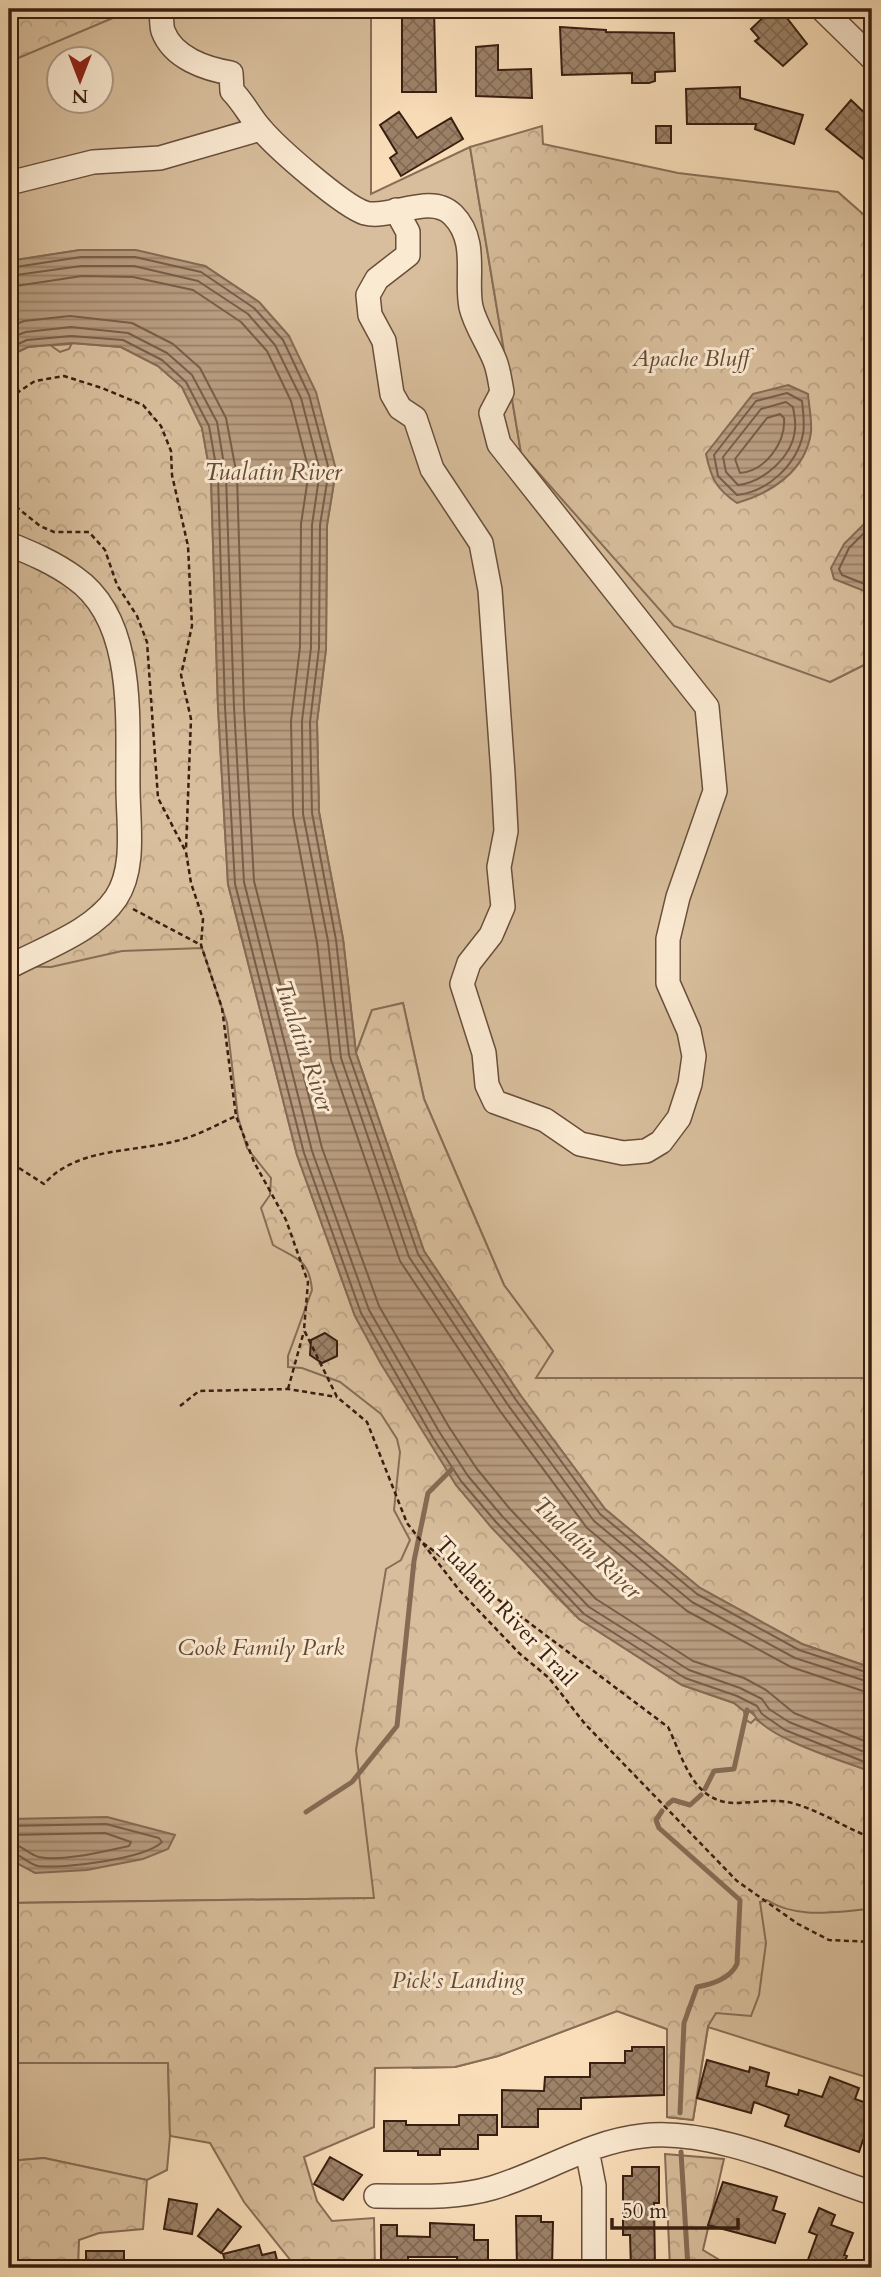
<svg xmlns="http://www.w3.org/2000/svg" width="881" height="2277" font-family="Cardo,serif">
<defs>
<pattern id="forest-crowns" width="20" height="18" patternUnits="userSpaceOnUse" patternTransform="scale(1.75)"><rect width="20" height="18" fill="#d8be9c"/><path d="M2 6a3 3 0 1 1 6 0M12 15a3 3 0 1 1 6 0" fill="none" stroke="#baa385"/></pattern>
<pattern id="water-rules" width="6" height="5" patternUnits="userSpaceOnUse" patternTransform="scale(1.75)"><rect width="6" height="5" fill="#b89d80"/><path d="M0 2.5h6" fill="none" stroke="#977f67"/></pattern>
<pattern id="building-cross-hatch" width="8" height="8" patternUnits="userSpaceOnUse" patternTransform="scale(1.75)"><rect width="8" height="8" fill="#9d8268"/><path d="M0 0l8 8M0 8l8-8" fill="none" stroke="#816a54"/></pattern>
</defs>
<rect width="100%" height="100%" fill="#f9deb9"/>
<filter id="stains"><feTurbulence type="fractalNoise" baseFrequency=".00286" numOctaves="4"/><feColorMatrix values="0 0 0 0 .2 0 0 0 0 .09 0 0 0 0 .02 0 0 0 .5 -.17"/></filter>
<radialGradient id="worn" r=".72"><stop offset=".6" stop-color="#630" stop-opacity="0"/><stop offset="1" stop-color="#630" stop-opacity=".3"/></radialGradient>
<!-- green -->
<path fill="#d8be9c" stroke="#886e56" stroke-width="2" fill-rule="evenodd" d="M9 9H371V194L470 147 521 453 830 682 872 661V1378H535L553 1351 504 1285 424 1099 403 1003 372 1010 356 1053 343 939 319 812 317 722 326 649 327 525 336 470 289 336 259 302 205 266 80 250 9 261ZM60 60H102V102H60Z
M85 343 297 1155 331 1244 749 1711 781 1736 872 1772V2079L708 2027 693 2120 667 2117V2029L617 2011 498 2056 455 2067 413 2068 374 1898 9 1903V356L28 347Z
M9 2063H168L170 2136 167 2170 147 2180 44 2158 9 2161Z"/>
<!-- forest -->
<path fill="url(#forest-crowns)" stroke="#886e56" stroke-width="2" d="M9 9H134L9 62Z
M542 126 543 144 678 173 838 192 872 222V661L830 682 674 626 521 453 470 147Z
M72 343 121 347 158 366 182 387 202 428 211 478 218 707 228 884 297 1155 355 1316 456 1485 554 1594 579 1619 682 1685 734 1703 744 1711 746 1720 751 1723 755 1719 782 1736 872 1772V1909C837 1911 798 1920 767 1900L760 1902 766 1943 759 1995 751 2016 716 2013 708 2026 693 2120 667 2117V2029L617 2011 498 2056 455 2067 375 2068 374 2127 304 2157 317 2201 332 2221 374 2218 375 2268H292L291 2261 244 2202 210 2143 170 2136 168 2063H9V1903L374 1898 356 1750 386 1569 401 1560 410 1540 394 1510 400 1452 397 1439 381 1414 340 1382 302 1368 288 1367V1356L312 1290C309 1258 296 1259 273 1245L261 1208 270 1195 271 1178 247 1148 238 1117 227 1023 202 948 122 951 51 967 9 966V356L28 347 50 345 60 352 69 349Z
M403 1003 424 1099 504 1285 553 1351 536 1378H872V1668L802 1644 700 1588 605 1509 521 1396 424 1251 356 1053 372 1010Z
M665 2154 724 2159 703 2250 733 2268H670Z
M44 2158 147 2180 143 2229 99 2233 79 2240 78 2268H9V2161Z"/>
<!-- water -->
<path fill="url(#water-rules)" stroke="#856b54" stroke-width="2" d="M80 250H136L205 266 259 302 289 336 316 392 336 470 327 525 326 649 317 722 319 812 343 939 356 1053 424 1251 521 1396 605 1509 700 1588 802 1644 872 1668V1772C846 1762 761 1737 753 1712L749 1711 746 1717 744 1711 734 1703 682 1685 579 1619 491 1527 456 1485 381 1364 355 1316 297 1155 228 884 218 707 211 478 202 428 182 387 158 366 121 347 72 343 28 347 9 356V261Z
M788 385 808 394C809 406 812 421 811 432 806 471 771 493 737 503 716 489 711 478 706 454L753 394Z
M872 516V594L834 579 831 568 844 544Z
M107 1817 175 1835 168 1849 143 1859 87 1870 35 1873 9 1859V1819Z"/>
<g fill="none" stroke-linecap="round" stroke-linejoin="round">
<!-- shore -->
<path stroke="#785e48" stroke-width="2" d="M9 268 81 257H135L201 272 254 308 283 340 309 395 329 470 320 525 319 648 310 722 312 813 336 940 349 1055 418 1254 516 1400 600 1514 697 1594 799 1650 872 1674
M9 276 81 266H134L198 281 248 314 275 345 301 398 320 471 312 525 311 648 302 721 303 814 328 941 341 1058 409 1257 508 1405 594 1521 692 1602 795 1658 872 1683
M9 287 82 276 133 277 193 290 241 322 267 351 291 401 309 471 301 524 300 647 291 721 293 815 317 943 331 1060 400 1261 500 1411 587 1528 687 1611 791 1667 872 1694
M9 327 24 321 70 316 132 323 173 344 200 368 226 418 237 476 244 707 254 881 322 1148 379 1306 449 1427 477 1469 510 1509 596 1599 693 1661 744 1678 766 1690 794 1713 872 1744
M9 338 26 332 71 327 128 333 167 353 192 375 217 422 226 477 234 707 244 882 312 1151 369 1310 440 1433 468 1476 502 1516 589 1607 689 1670 740 1688 762 1699 769 1709 789 1722 872 1755
M9 348 27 340 71 336 123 340 162 360 186 382 209 426 218 477 225 707 235 884 304 1153 361 1313 433 1438 461 1481 496 1522 584 1614 685 1678 737 1696 757 1706 762 1714 785 1730 872 1765
M787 393 802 401C803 411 805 424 803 434 797 464 768 492 737 495L718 476 714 455 756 401Z
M786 402 793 407C794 414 796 422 795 429 793 456 764 482 738 485L726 472 723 457 761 409Z
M780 414 784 418C786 443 765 471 740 473L735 459 767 418Z
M872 525 849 548 839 569 842 575 872 587
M9 1826 106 1824 159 1838 162 1842C145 1859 63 1869 38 1866 28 1864 20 1853 9 1852
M9 1835 105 1833 131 1842 129 1846C105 1851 63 1862 39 1857 28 1854 21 1844 9 1843"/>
<!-- stream -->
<path stroke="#856b54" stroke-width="5" d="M705 1789 714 1771 734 1769 747 1710
M668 1804 673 1800 690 1805 701 1795
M662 1811 656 1820 659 1828 740 1900 737 1964C730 1979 712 1984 697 1987L684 2023 680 2113
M306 1812 352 1782 397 1726 414 1561 428 1493 452 1469
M681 2152 688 2268"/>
</g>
<!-- building -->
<path fill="url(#building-cross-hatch)" stroke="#391f11" stroke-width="2" d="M402 9H434L436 92H402Z
M771 10 778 18 783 13 807 44 783 66 755 41 759 38 751 29Z
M560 27 606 30V32L674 33 675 71 655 72V81L649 83H632V73L562 75Z
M498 45V70L531 69 532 98 476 96V47Z
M740 87V98L803 115 794 144 755 129 756 124H687L686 89Z
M851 100 872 120V166L826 129Z
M399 112 417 138 451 118 463 139 401 176 390 158 397 153 380 125Z
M656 126H671V143H656Z
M325 1333 337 1341V1356L322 1363 310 1355 311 1340Z
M632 2047H664V2095L581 2098V2109H538V2127H502V2090L544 2091 545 2077H590V2063H625V2051H632Z
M707 2060 749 2072 750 2067 769 2073 766 2086 798 2095 799 2090 822 2097 830 2077 859 2088 855 2099 872 2105V2144L863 2140 859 2152 785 2126 789 2115 754 2102 751 2113 697 2098Z
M459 2115H497V2135H478V2149H440V2155H418V2151H384V2121H406V2125H459Z
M330 2157 362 2175 343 2200 314 2184Z
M632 2167H659V2203H654L655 2268H631L630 2235H623V2176H632Z
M723 2182 777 2197 773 2210 785 2214 775 2243 708 2225Z
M169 2199 197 2204 192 2234 164 2229Z
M819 2208 835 2215 831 2225 853 2233 844 2255 847 2256 842 2268H805L817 2235 809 2232Z
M218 2209 241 2227 221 2253 198 2236Z
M516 2216H541V2222H553L552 2268H517Z
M430 2223 474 2225V2240H488V2264H457V2257H408V2268H381V2225H397V2236L430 2237Z
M259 2245 262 2255 275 2252 279 2268H227L223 2254Z
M86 2251H124V2268H86Z"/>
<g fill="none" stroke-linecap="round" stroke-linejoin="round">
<defs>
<path id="minor" d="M161 9C162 15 161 25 163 31 173 58 206 69 231 73L232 91C244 103 250 117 261 129 277 148 343 206 365 213 391 220 430 192 453 215 479 241 465 279 471 307 475 325 488 343 495 361 499 371 500 382 502 392L491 413 499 444 707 707 715 791 678 897 668 939V983L689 1031 694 1056 690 1084 679 1118 661 1142 646 1151 623 1153 580 1144 545 1120 495 1102 487 1085 484 1053 462 984 469 963 491 935 503 907 499 867 506 831 503 774 490 590 481 543 432 469 415 418 400 408 392 394 384 341 370 315 368 295 377 279 408 255V232L396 210
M822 9 872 58
M9 183 93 162 160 158 260 129
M9 544C31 553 55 563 75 578 137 621 127 723 128 788 128 823 136 868 116 898 93 932 44 948 9 967
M587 2150 594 2186V2268
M376 2196C414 2196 454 2199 492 2188 543 2173 588 2142 642 2136 712 2127 805 2171 872 2193"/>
</defs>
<!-- minor casing -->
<use href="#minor" stroke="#694f3b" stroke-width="26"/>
<!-- path -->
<path stroke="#391f11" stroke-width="2.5" stroke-dasharray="5 3.5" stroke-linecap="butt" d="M9 398 35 381 64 376 102 388 143 405 161 426 171 451 172 475 188 546 192 626 181 675 191 719 186 849
M9 501 40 526 54 532H89L105 550 117 585 137 616 147 642 158 798 186 852 191 883 203 919 201 945 222 1008 236 1116 254 1162 286 1220 308 1282 304 1330 337 1397 367 1422 407 1523 460 1591 519 1653 549 1678 585 1724 737 1881 798 1924 829 1940 872 1942
M133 909 201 945
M19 1168 44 1184C77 1147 131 1153 176 1141 197 1136 216 1125 236 1116
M288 1389 304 1331
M180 1406 199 1391 288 1389 337 1397
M423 1543 668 1727C683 1757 692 1802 734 1803 752 1803 771 1799 788 1802 818 1809 843 1827 872 1838"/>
<!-- minor -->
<use href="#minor" stroke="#fbead2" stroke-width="23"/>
</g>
<g text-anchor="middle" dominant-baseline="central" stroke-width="6" stroke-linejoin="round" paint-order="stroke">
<!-- park labels -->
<g font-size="23" font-style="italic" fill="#614734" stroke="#fbead2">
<text x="691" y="358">Apache Bluff</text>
<text x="261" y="1647">Cook Family Park</text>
<text x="458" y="1980">Pick's Landing</text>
</g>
<!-- street labels -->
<g font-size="23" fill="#391f11" stroke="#fbead2">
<text transform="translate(506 1611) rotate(47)">Tualatin River Trail</text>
</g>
<!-- water labels -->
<g font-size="24" font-style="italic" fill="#654b38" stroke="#fbead2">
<text x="273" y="472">Tualatin River</text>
<text transform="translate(304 1046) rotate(71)">Tualatin River</text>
<text transform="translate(587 1548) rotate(43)">Tualatin River</text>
</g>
</g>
<!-- margin -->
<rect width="881" height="2277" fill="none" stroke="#f9deb9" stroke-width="35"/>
<rect x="10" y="10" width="860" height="2256" fill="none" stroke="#391f11" stroke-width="3.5"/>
<rect x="18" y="18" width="846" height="2242" fill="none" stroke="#391f11" stroke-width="2"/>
<!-- north arrow -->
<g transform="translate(80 80) rotate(180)"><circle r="33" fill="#fbead2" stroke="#ad9985" stroke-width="2"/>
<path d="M0-5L12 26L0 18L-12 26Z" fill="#8f2418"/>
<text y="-10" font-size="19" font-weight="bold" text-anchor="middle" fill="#391f11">N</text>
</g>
<!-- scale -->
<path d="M612 2218v10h126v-10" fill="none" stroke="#391f11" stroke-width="3.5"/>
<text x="622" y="2218" font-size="21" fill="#391f11" stroke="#fbead2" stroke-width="5" paint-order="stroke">50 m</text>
<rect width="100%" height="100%" filter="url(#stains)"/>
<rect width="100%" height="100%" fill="url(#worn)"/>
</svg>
